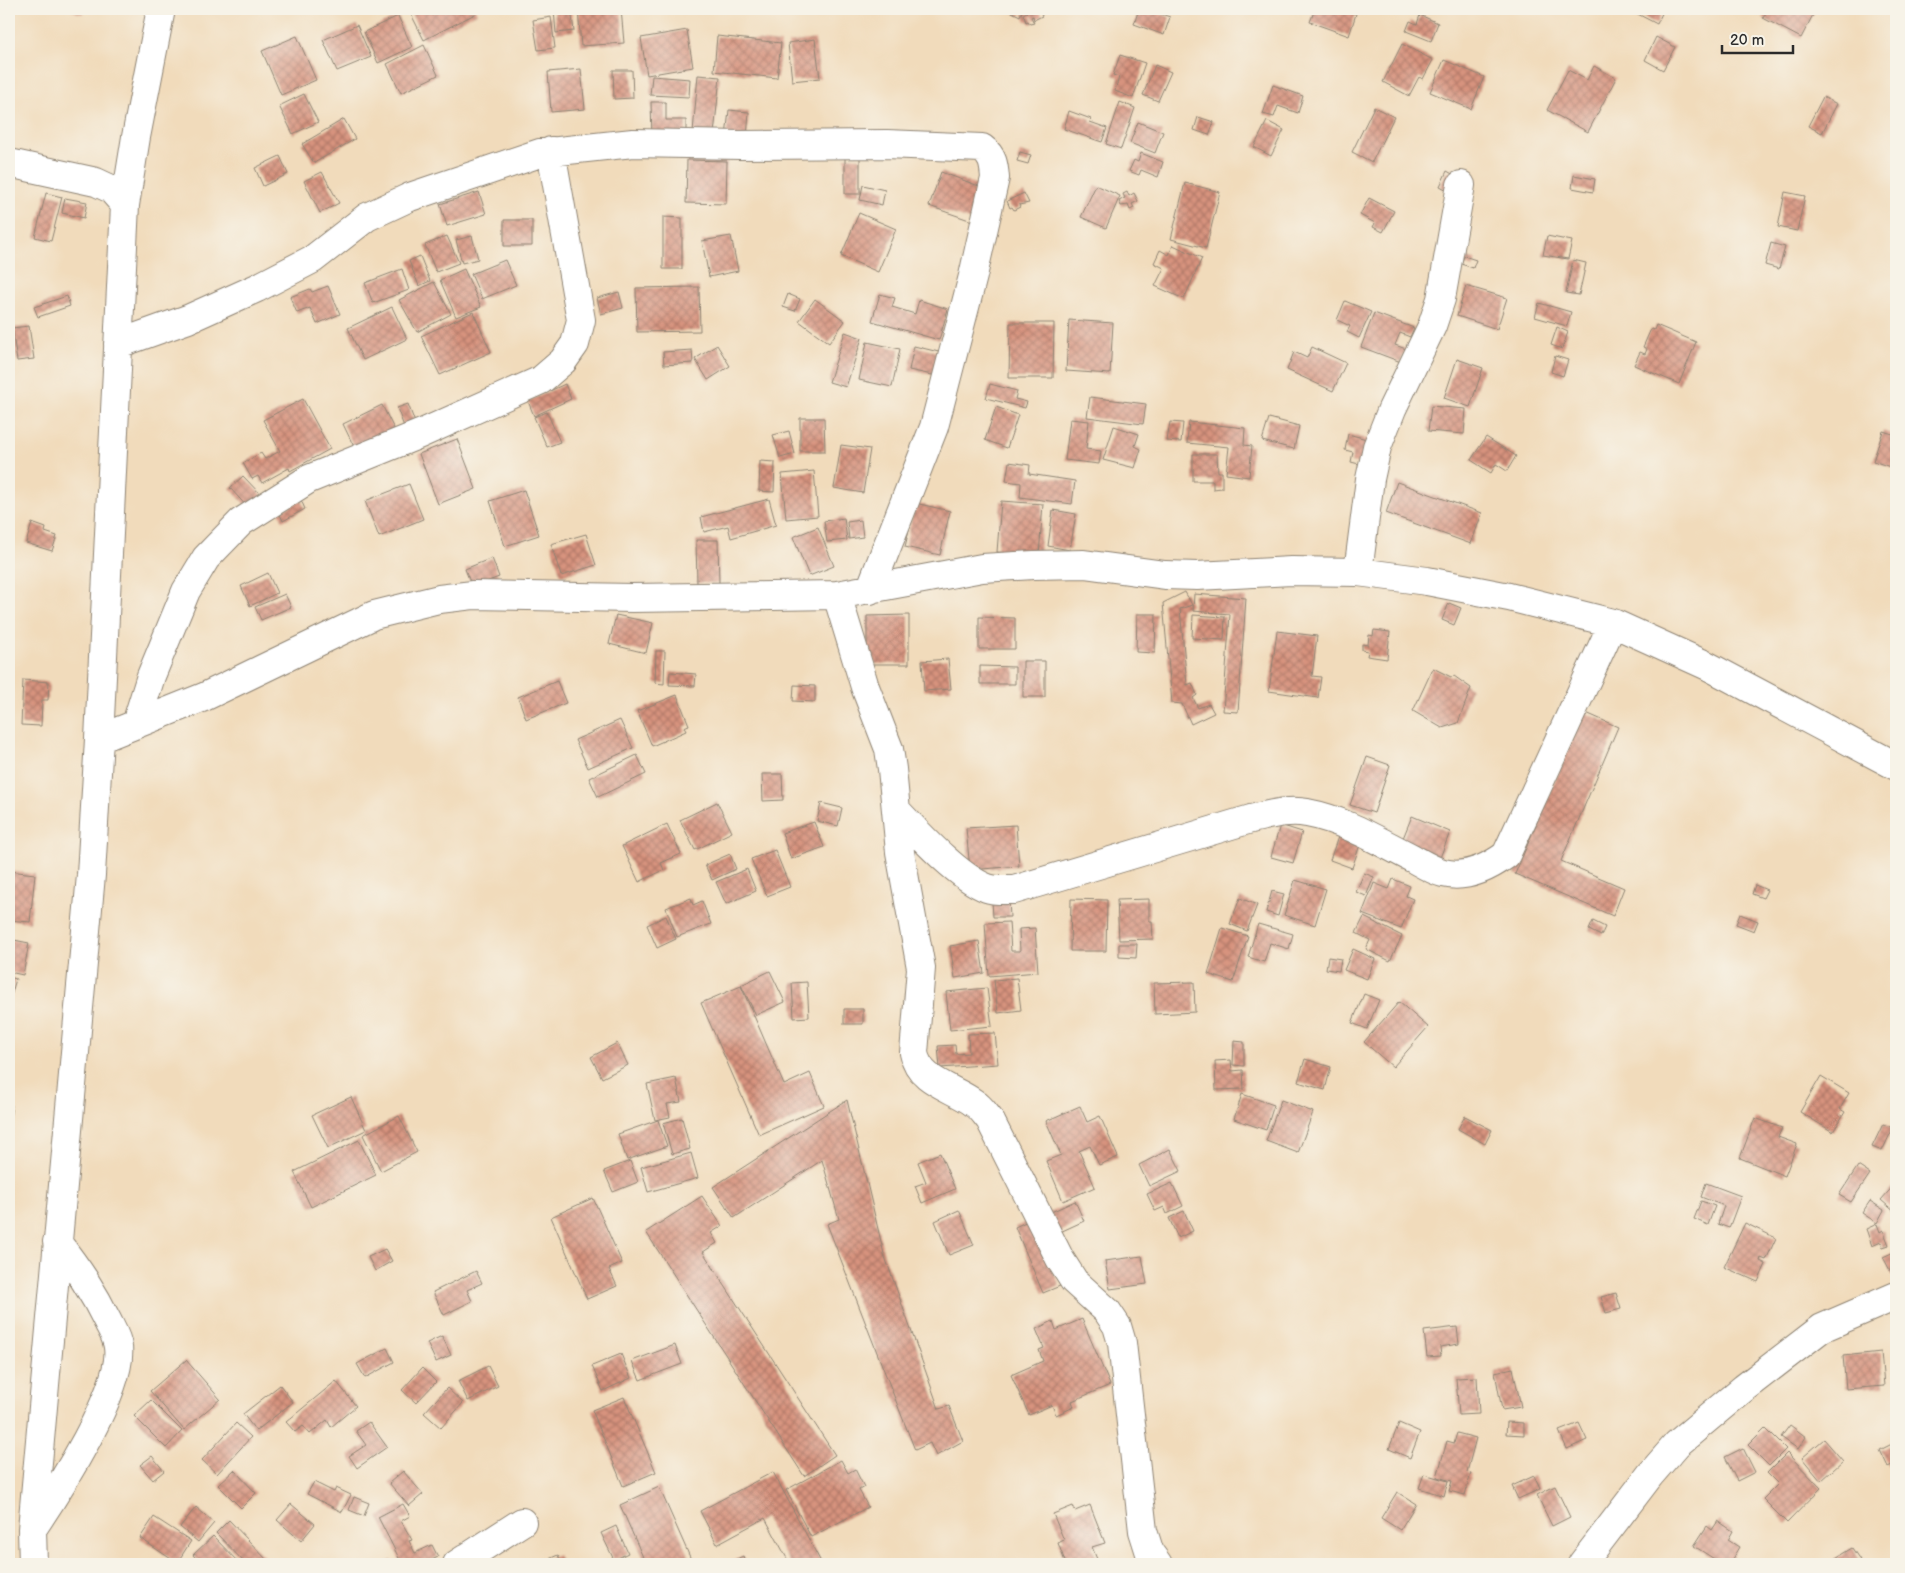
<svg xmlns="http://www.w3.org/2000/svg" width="1905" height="1573" font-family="'Balsamiq Sans',sans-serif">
<defs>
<pattern id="building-cross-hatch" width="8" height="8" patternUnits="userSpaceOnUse" patternTransform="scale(1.25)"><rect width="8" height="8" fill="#d7937e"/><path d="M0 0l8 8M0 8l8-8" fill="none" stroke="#af7867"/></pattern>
</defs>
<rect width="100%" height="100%" fill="#f7f3e8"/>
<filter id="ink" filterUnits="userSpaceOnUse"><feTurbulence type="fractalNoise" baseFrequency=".02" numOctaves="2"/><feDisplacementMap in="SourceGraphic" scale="10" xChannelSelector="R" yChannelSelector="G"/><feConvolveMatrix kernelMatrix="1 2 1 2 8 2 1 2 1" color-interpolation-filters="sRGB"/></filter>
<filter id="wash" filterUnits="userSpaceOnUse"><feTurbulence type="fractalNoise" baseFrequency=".0096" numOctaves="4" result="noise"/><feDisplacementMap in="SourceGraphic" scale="20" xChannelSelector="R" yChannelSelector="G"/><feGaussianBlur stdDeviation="1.12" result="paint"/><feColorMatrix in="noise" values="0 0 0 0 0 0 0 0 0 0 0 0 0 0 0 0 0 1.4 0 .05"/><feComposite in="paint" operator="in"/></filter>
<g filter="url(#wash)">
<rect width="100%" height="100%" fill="#f1dbbb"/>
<g id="blocks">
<!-- building -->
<path fill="url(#building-cross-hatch)" d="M67 9H84L82 14Z
M411 9H475L477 13 424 40 409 10Z
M571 9 574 31 556 33 554 10Z
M578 9H621L624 43 581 46Z
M767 9H796V14L767 13Z
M1006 9H1023L1020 16Z
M1029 9 1031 12 1040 10 1042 16 1034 20 1033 16 1031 17 1034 23 1030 24 1028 21 1026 22 1023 14 1027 12 1026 10Z
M1139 9H1147L1170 17 1164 35 1134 24Z
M1315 9H1342L1356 14 1349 36 1310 22Z
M1628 9H1673L1671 12 1664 9 1657 24Z
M1768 9H1816L1801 38 1763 18Z
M1420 15 1438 23 1431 41 1406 31 1410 21 1417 24Z
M398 16 412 47 378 63 364 32Z
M551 17 555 48 538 50 533 20Z
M357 25 371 57 337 71 323 40Z
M687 30 693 67 647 75 641 38Z
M297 36 316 80 281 95 262 51Z
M717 36 781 43 777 78 714 71Z
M1656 37 1675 47 1663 70 1645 60Z
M815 39 820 78 792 81 788 43Z
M1402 44 1433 60 1423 79 1419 77 1409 96 1383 82Z
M424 45 438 75 401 93 387 64Z
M1120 55 1145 63 1133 98 1115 91 1119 77 1113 75Z
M1444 60 1484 77 1471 109 1430 92Z
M1155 65 1171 72 1158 101 1143 95Z
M1594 66 1616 78 1588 132 1547 110 1568 70 1587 80Z
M581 69 585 109 551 112 548 72Z
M613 70H632L633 98 614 99Z
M698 75 720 77 714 134 693 132Z
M652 76 690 79 689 97 650 95Z
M1273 85 1303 96 1298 113 1278 106 1274 117 1263 114Z
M304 94 318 122 293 134 279 106Z
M1823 97 1837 104 1822 133 1808 126Z
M651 102H666V120H686V137L652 138Z
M1120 102 1135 108 1121 149 1106 144Z
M1374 107 1394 117 1372 162 1352 152Z
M729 110 749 112 747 138 726 137Z
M1069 111 1091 119 1090 122 1107 128 1102 142 1064 129Z
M1198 117 1214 122 1209 135 1194 130Z
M344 119 355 139 314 163 302 144Z
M1267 121 1284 130 1271 156 1254 147Z
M1138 122 1163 132 1155 153 1130 143Z
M1020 152 1031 155 1028 164 1017 161Z
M1141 153 1163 162 1158 177 1141 170 1139 175 1129 171 1134 160 1138 162Z
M280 156 288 174 263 186 255 168Z
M845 157 860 158V194H845Z
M687 160 727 161 726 204 686 203Z
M1447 171 1458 177 1451 192 1440 186Z
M322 172 339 203 320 213 304 181Z
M941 172 987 189 975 222 929 206Z
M1574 175 1595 179 1593 192 1572 188Z
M1185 183 1220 192 1206 248 1171 239Z
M863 185 885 190 882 205 860 200Z
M1096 185 1120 196 1106 228 1081 217Z
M479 192 486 214 447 226 440 204Z
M1127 192 1129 196 1134 193 1138 201 1132 204 1134 208 1130 210 1128 205 1121 206 1119 201 1125 198 1123 194Z
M1785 192 1805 196 1797 231 1778 227Z
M46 193 62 197 51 241 35 237Z
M1024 193 1029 203 1019 205 1020 207 1014 210 1012 207 1010 208 1007 201Z
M65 198 87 202 84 218 62 213Z
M1369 198 1394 211 1383 232 1373 227 1375 223 1360 215Z
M859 213 896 229 878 272 841 256Z
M663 217 682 218V269H663Z
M504 220H532V246H504Z
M447 236 459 263 436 272 425 245Z
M472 236 478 259 462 263 456 240Z
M731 236 738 271 709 277 702 241Z
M1547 236 1572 241 1568 259 1543 255Z
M1771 243 1785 247 1779 269 1765 265Z
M1173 245 1202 258 1184 299 1155 286 1164 268 1154 263 1160 250 1169 255Z
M420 256 430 281 419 286 409 261Z
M1464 256 1476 260 1473 268 1461 264Z
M505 260 516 285 482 299 471 274Z
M1573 260 1586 263 1579 295 1566 293Z
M402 269 409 290 373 303 365 283Z
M464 269 481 307 456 317 440 280Z
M434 282 451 314 417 332 399 300Z
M328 286 340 314 317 324 310 308 297 313 290 297 310 289 312 292Z
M1466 286 1507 298 1497 329 1457 316Z
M699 287 700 331 637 332 636 288Z
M619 292 623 308 601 314 597 298Z
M788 294 800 299 795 311 783 307Z
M880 294 895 298 892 307 915 314 919 300 948 309 939 340 872 321Z
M67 296 70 306 38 317 34 307Z
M815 299 845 321 829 343 799 321Z
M1345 301 1371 312 1359 338 1347 332 1350 326 1337 320Z
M1539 303 1571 312 1567 326 1535 317Z
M392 307 407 339 363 360 348 328Z
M473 312 491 352 440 375 421 336Z
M1374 313 1414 328 1410 337 1400 333 1395 345 1406 349 1401 362 1361 347Z
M1069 320 1113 323 1110 374 1066 371Z
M1010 323H1054L1053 378H1009Z
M1656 325 1696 342 1679 384 1634 365 1640 352 1645 354 1647 349 1643 347 1651 329 1654 330Z
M29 326 34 359 17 361 12 328Z
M1557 327 1568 332 1562 349 1551 345Z
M845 332 862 338 846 387 829 382Z
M867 342 900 349 892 387 859 380Z
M717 345 730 366 708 380 695 359Z
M914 346 951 355 946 378 909 370Z
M1312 347 1346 363 1333 391 1287 370 1294 352 1307 358Z
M692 350 693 363 664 365 663 352Z
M1555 356 1568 360 1563 376 1551 372Z
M1457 359 1483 368 1470 407 1444 398Z
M565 384 571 399 534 416 528 401Z
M990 384 1017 391 1015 399 1027 402 1025 408 986 398Z
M1090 397 1146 404 1143 424 1087 417Z
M303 399 330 449 290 471 289 468 262 483 258 476 252 479 243 463 261 453 265 459 280 451 263 420Z
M408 404 417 428 406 432 397 408Z
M382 405 394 429 355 449 343 424Z
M1431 406 1466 409 1464 434 1428 431Z
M996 407 1018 415 1007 448 985 440Z
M547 412 560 442 547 447 534 417Z
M800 418H824L825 451H800Z
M1269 418 1299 426 1294 449 1262 441Z
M1070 419 1089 421 1086 449 1101 451 1099 464 1065 460Z
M1170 422 1183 423 1181 442 1167 441Z
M1189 422 1245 428 1244 445 1252 446 1249 477 1226 474 1229 447 1187 443Z
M1114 426 1139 434 1135 446 1141 449 1135 468 1103 460Z
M789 431 795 454 780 458 773 435Z
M1883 431 1896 435V469L1873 461Z
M1348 434 1374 441 1367 466 1351 462 1353 452 1345 450Z
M1486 437 1516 456 1507 471 1496 464 1491 473 1471 460Z
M457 439 476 489 438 504 419 454Z
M841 445 870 449 863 493 834 488Z
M1193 454H1217L1218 472H1222V488L1213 489V481H1193Z
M760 461 775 462 774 492 759 491Z
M1009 462 1030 465 1029 474 1075 481 1072 504 1020 497 1021 483 1006 481Z
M814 471 818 516 786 519 782 474Z
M243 476 262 496 249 509 230 488Z
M1397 482 1482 513 1471 544 1386 513Z
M409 484 423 519 379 537 365 501Z
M524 490 539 535 505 546 490 501Z
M769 499 776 525 731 538 728 526 704 532 701 517Z
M301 500 305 509 283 521 279 512Z
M1001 501 1043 504 1039 555 997 552Z
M915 503 950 511 940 555 905 547Z
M1053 510 1076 514 1070 550 1048 546Z
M844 518 847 540 827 542 824 521Z
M861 520 863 537 849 539 847 522Z
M32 523 46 528 45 532 57 536 52 551 26 543Z
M818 527 834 566 809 576 793 537Z
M586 534 596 565 561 576 551 544Z
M696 540H718L719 583H697Z
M492 558 499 577 472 587 465 569Z
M268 573 277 593 250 606 241 586Z
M1185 592 1192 605 1180 609 1187 685 1192 683 1197 695 1193 698 1198 708 1209 704 1214 713 1191 724 1182 704 1172 703 1163 603Z
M285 594 291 607 261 620 255 607Z
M1194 594 1246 598 1238 712 1223 711 1230 614 1193 611Z
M1449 603 1461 608 1454 625 1442 620Z
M1137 614H1156L1155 653 1136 652Z
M616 615 653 623 646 653 609 644Z
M909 615V664H867V616Z
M1193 615 1225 617 1224 640 1192 638Z
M979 617 1015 618V649H979Z
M1374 630 1390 632 1387 659 1367 656 1368 651 1362 650V644L1368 645 1369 635 1373 636Z
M1277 631 1317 636 1312 676 1321 677 1318 698 1269 691Z
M656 651H665L664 684 655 683Z
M948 659 951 689 924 691 922 661Z
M1023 661H1045V697H1023Z
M980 666 1015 667V684H980Z
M1433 668 1451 677 1454 676 1471 688 1458 723 1442 728 1413 711Z
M670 672 696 674 695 686 669 685Z
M23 680 49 682 48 700H42L41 726 21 725Z
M557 681 566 703 526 719 518 697Z
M794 685 815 686V702L793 701Z
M677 695 689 725 684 727 686 731 652 746 637 711Z
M1584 712 1618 727 1561 861 1624 888 1613 916 1515 874Z
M620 720 633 748 588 768 575 740Z
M637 755 646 774 598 797 589 778Z
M1367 757 1390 765 1374 813 1350 805Z
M762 774H782L783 800 763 801Z
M717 802 732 832 695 850 680 820Z
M821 803 842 808 838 826 817 821Z
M1412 816 1450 832 1438 863 1399 848Z
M814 822 824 847 791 859 782 833Z
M667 824 681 854 661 863 664 870 639 882 622 846Z
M1016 825 1019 866 970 870 966 828Z
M1280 825 1302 832 1293 863 1271 857Z
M1340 831 1362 839 1352 868 1330 860Z
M775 850 790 887 767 896 751 859Z
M730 854 736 869 712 880 705 865Z
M747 869 756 891 726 904 716 882Z
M9 871 35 874 30 922 9 920Z
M1364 873 1374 877 1366 896 1356 892Z
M1393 879 1410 886 1406 896 1413 899 1401 929 1362 914 1374 883 1389 889Z
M1295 880 1326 889 1315 925 1284 915Z
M1755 885 1767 890 1763 898 1752 894Z
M1272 891 1284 894 1278 916 1266 912Z
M691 898 693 905 702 901 711 924 677 937 666 908Z
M1240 898 1257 905 1247 931 1230 924Z
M1071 899 1107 900 1106 951H1070Z
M1149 899V921H1152L1153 939 1119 940 1117 900Z
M1009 900 1010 917H993L992 901Z
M1740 914 1758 921 1754 931 1736 924Z
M666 916 676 939 657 948 647 925Z
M1364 917 1402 936 1390 961 1366 949 1370 940 1356 933Z
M1593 921 1605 927 1601 936 1589 930Z
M1009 922 1011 951H1020L1019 929 1035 928 1038 972 989 976 985 923Z
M1258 924 1293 934 1289 949 1270 943 1264 962 1248 957Z
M1222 928 1248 936 1233 982 1208 974Z
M9 939 29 943 23 975 9 972Z
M979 941 984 973 955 978 950 946Z
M1119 944H1137L1136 958 1119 957Z
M1353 949 1375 959 1367 979 1344 970Z
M1328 957 1341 959 1339 971 1326 969Z
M770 971 785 1002 756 1015 741 985Z
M9 977 16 979 9 1003Z
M1017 978 1021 1010 998 1013 994 980Z
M807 982 809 1017 794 1018 792 983Z
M1194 982 1195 1012 1155 1014 1154 983Z
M741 986 784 1085 810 1073 824 1106 759 1135 701 1003Z
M987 988 992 1026 950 1030 946 992Z
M1364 994 1379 1000 1367 1029 1352 1023Z
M1399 1002 1428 1027 1393 1067 1364 1042Z
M844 1009H863V1024H844Z
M995 1033 998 1064 940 1068 938 1046 955 1045 956 1054 969 1053 968 1034Z
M1234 1041 1244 1042V1066L1233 1065Z
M617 1043 628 1065 602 1078 591 1057Z
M1305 1059 1331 1067 1325 1090 1298 1082Z
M1231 1060 1232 1071 1243 1070 1244 1089 1216 1090 1215 1061Z
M1821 1076 1849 1093 1840 1109 1845 1112 1833 1132 1800 1112Z
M676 1078 681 1102 667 1104 670 1117 655 1120 647 1084Z
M1242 1094 1274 1105 1266 1130 1234 1119Z
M351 1097 366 1130 328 1148 312 1115Z
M847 1100 884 1254 939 1409 949 1406 963 1441 936 1456 930 1443 915 1450 827 1224 839 1219 822 1160 734 1218 713 1187Z
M1281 1100 1313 1112 1298 1153 1266 1141Z
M9 1105H12L10 1119H9Z
M1080 1106 1087 1122 1100 1116 1118 1157 1099 1165 1090 1146 1079 1151 1095 1187 1063 1201 1046 1161 1061 1155 1046 1121Z
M399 1116 417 1152 381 1171 363 1135Z
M1465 1116 1492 1130 1485 1144 1458 1129Z
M682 1118 690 1149 672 1154 663 1123Z
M1755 1118 1782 1128 1778 1137 1797 1144 1785 1176 1740 1158Z
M658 1120 667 1146 627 1160 618 1134Z
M1883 1124 1893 1128 1882 1151 1872 1147Z
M359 1140 376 1175 311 1207 294 1172Z
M1170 1149 1181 1171 1149 1186 1139 1165Z
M691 1153 698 1178 648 1192 641 1167Z
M940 1153 955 1189 922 1203 915 1186 926 1182 918 1162Z
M630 1161 638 1182 613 1192 604 1171Z
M1858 1166 1870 1174 1851 1202 1839 1195Z
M1172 1183 1183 1206 1167 1214 1164 1207 1155 1211 1147 1194Z
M1706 1183 1741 1196 1729 1228 1718 1224 1724 1206 1701 1197Z
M1896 1183V1213L1881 1200Z
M702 1196 722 1226 711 1233 717 1243 703 1252 835 1455 804 1476 646 1232Z
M593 1198 622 1263 609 1269 617 1286 587 1299 551 1217Z
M1075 1201 1084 1221 1058 1233 1049 1213Z
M1701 1201 1715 1206 1708 1225 1694 1219Z
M1870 1201 1884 1210 1877 1223 1862 1213Z
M959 1210 974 1245 949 1255 935 1221Z
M1184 1211 1193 1231 1178 1238 1169 1218Z
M1032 1219 1060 1286 1043 1293 1015 1227Z
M1745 1223 1776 1238 1766 1260 1761 1258 1760 1261 1766 1264 1758 1282 1724 1267Z
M1877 1224 1880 1232 1883 1230 1889 1245 1883 1247 1881 1242 1872 1246 1866 1229Z
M385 1249 392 1261 375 1271 368 1257Z
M1896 1251V1277L1894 1278 1883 1257Z
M1142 1256 1147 1284 1110 1289 1105 1261Z
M476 1271 482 1283 467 1290 472 1301 444 1315 433 1292Z
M1616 1293 1621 1309 1606 1313 1601 1297Z
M1082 1319 1110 1385 1072 1401 1074 1407 1056 1415 1052 1405 1029 1415 1011 1375 1043 1361 1039 1350 1044 1348 1036 1329 1053 1321 1056 1330Z
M1457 1327 1459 1344 1440 1347 1441 1356 1427 1357 1424 1331Z
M442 1336 451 1355 436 1362 427 1343Z
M675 1345 682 1364 640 1380 632 1361Z
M387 1348 394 1362 365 1378 357 1364Z
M1881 1352 1884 1386 1846 1389 1843 1356Z
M621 1354 631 1378 603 1391 592 1366Z
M186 1360 220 1399 184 1430 150 1391Z
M488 1366 498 1386 468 1401 458 1381Z
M422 1368 436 1382 416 1403 402 1390Z
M1513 1368 1521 1407 1502 1410 1495 1372Z
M1477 1377 1479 1414 1459 1415 1456 1378Z
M336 1381 356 1406 331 1427 327 1420 310 1434 303 1426 295 1432 286 1422Z
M280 1385 293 1402 256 1431 243 1414Z
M447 1388 463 1403 441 1428 424 1413Z
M624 1397 656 1472 623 1486 592 1410Z
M151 1400 182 1431 166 1448 134 1416Z
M369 1422 387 1447 357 1468 349 1456 366 1445 356 1431Z
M1507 1422 1524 1423V1435L1506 1434Z
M236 1423 251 1437 217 1474 202 1460Z
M1399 1423 1420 1432 1410 1458 1389 1449Z
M1579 1423 1587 1440 1567 1449 1559 1431Z
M1790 1425 1806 1437 1798 1449 1781 1437Z
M1765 1428 1786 1449 1769 1466 1748 1445Z
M1457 1433 1476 1438 1467 1472 1471 1473 1465 1495 1449 1491 1452 1481 1437 1477 1447 1441 1454 1443Z
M1824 1439 1843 1461 1821 1481 1802 1458Z
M1896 1442V1463L1888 1467 1880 1450Z
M1743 1448 1755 1472 1737 1481 1725 1457Z
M1787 1453 1821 1488 1787 1523 1763 1499 1778 1484 1767 1473Z
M152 1456 164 1471 153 1480 140 1465Z
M841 1460 848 1473 855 1469 864 1487 859 1490 868 1507 811 1537 786 1490Z
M234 1470 256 1493 241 1508 218 1485Z
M403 1471 423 1494 409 1506 389 1483Z
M773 1472 822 1564H790L765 1518 717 1544 700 1511Z
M1424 1474 1448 1481 1444 1496 1419 1488Z
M1534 1476 1540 1489 1518 1499 1512 1486Z
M314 1482 334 1492 336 1488 351 1495 342 1512 307 1494Z
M1555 1486 1570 1517 1552 1526 1537 1495Z
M659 1487 693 1564H646L620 1505Z
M1397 1492 1416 1504 1400 1530 1381 1518Z
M354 1497 369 1503 364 1516 349 1510Z
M291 1504 315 1524 301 1541 277 1520Z
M403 1504 410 1516 401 1521 412 1540 409 1541 415 1553 432 1545 438 1557 424 1564H402L378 1517Z
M1090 1505 1105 1543 1092 1547 1099 1564H1066L1058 1543 1064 1540 1053 1514 1073 1506 1075 1511Z
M196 1507 214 1523 198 1542 180 1527Z
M154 1517 191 1541 177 1563 140 1538Z
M229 1520 267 1560 262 1564H246L216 1533Z
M1718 1521 1733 1531 1728 1540 1739 1547 1729 1564H1722L1694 1546 1707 1526 1712 1530Z
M616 1526 628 1553 614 1560 601 1533Z
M213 1536 240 1564H201L193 1555Z
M1852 1548 1860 1560 1853 1564H1837L1834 1559Z
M558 1555 562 1564H537Z
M743 1556 748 1564H726Z
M392 1560 394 1564H383Z"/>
</g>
</g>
<g filter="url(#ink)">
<use href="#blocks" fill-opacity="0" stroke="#8e8373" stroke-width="1"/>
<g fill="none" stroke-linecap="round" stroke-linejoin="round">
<defs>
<path id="minor" d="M9 163 96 182 111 189 125 205
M118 344 188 319 257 288 313 259 367 217 410 197 540 153 633 143 740 145 887 144 982 148C993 156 994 165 995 178L973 276 934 427 870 590
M1358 572 1370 479 1377 447 1392 409 1432 326 1441 299 1461 185
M837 595 865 687 889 749 892 769 900 852 921 968 914 1053C919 1082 953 1087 974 1103 981 1107 985 1114 990 1120L1060 1259 1074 1281 1107 1311 1117 1326 1122 1343 1143 1531 1150 1553 1158 1564
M136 724 151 676 186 591 206 558 241 522 309 479 420 434 541 380 563 361 575 344 581 320 551 151
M99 739 204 697 374 615 439 599 473 595 632 598 837 595 982 568 1034 565 1084 564 1165 575 1197 576 1291 571 1358 572 1427 581 1509 597 1613 623 1708 666 1896 766
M896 810C917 832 959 878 987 888 995 891 1006 890 1014 890L1251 819C1269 815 1289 809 1307 813 1345 820 1378 841 1412 858 1421 863 1432 870 1443 873 1466 879 1488 868 1506 855L1613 623
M33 1528C57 1492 124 1388 118 1347 117 1338 112 1330 108 1322 93 1291 78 1269 57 1242
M33 1564 32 1529 91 875 99 739 125 205 136 137 161 9
M457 1564 522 1522
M1582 1564 1650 1475 1677 1444 1744 1388 1822 1328 1896 1296"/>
</defs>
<!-- minor casing -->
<use href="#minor" stroke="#8e8373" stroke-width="30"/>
<!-- minor -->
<use href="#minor" stroke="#fff" stroke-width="28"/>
</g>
</g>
<!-- margin -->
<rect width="1905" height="1573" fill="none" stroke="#f7f3e8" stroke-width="30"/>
<!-- scale -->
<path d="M1722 45v8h71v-8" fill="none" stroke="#2b2b2b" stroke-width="2.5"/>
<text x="1730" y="45" font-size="15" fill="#2b2b2b" stroke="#f7f3e8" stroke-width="4" paint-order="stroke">20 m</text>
</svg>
